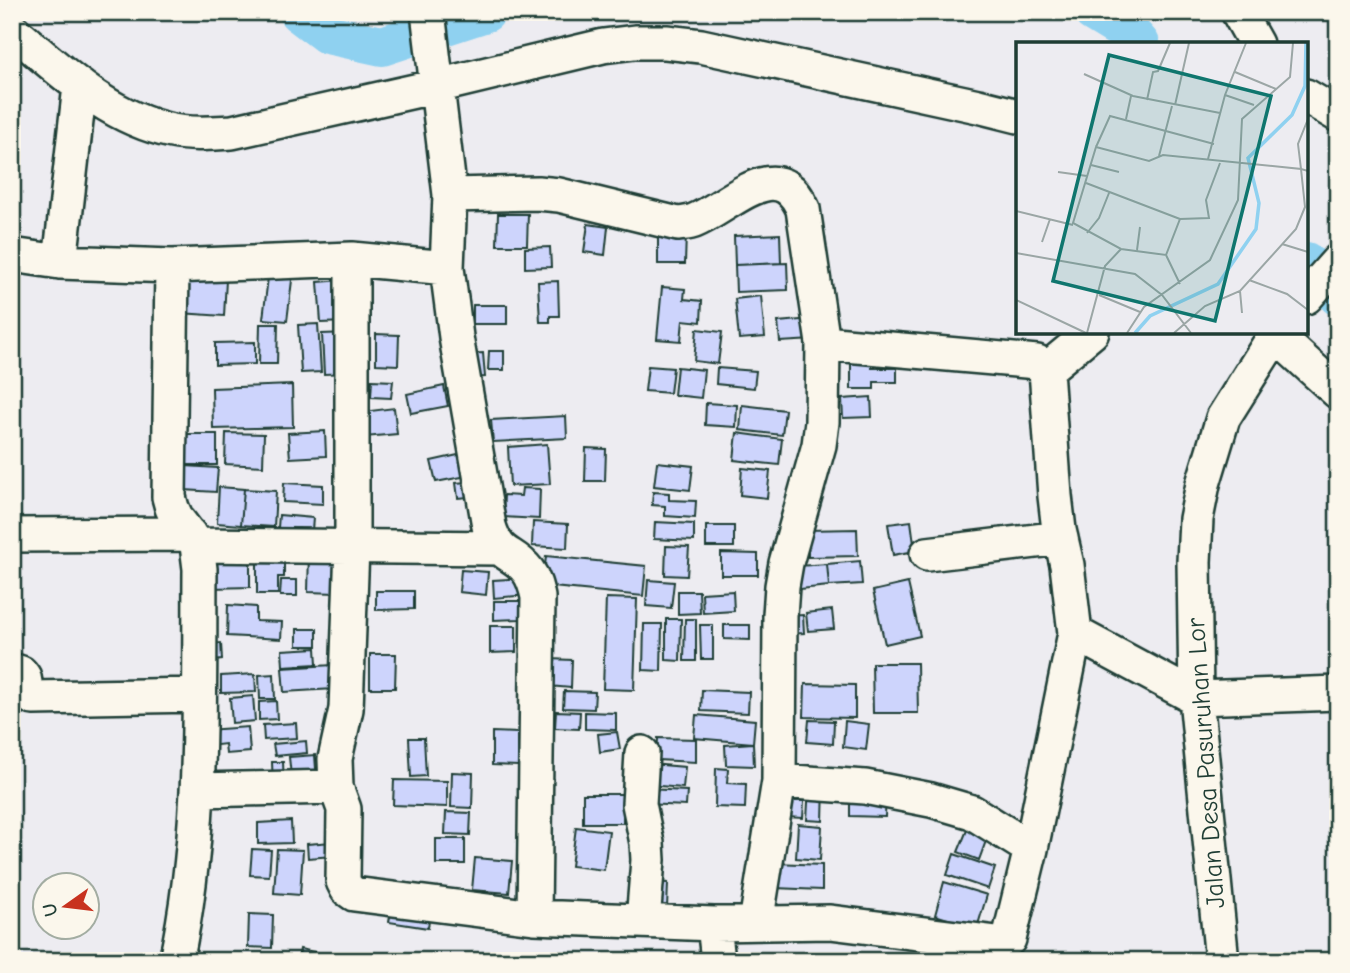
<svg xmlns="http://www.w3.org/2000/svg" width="1350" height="973" font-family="'Comic Neue',sans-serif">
<rect width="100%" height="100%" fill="#edecf1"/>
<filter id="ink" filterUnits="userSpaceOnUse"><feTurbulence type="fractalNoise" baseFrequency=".0143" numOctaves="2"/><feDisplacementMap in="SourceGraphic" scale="14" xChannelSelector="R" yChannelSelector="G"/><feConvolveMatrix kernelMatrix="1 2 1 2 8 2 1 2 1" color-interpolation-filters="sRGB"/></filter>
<g filter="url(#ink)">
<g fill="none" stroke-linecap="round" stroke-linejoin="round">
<!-- river -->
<path stroke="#8fd1f0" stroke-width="40" d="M298 12 327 34 382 46 486 12
M1093 12 1134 37 1140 44
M1306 262 1338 296"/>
</g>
<!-- building -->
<path fill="#cdd4fc" stroke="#1f3d34" stroke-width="2" d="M498 214H528L527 245H497Z
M588 224 608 227 605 255 584 252Z
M658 232 686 233 685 264H658Z
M780 234 781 263 735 265 734 236Z
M550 247 551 267 525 268V248Z
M787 263 788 290 736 292 735 265Z
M269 269 293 272 287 321 263 319Z
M182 278 226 280 224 316 180 313Z
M343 280 345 322 321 323 318 282Z
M558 281 559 316H550V322H540L538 282Z
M662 287 685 289 684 299 702 301 701 322 683 320 681 341 657 339Z
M761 296 765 337 739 339 735 299Z
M473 305H507V324H473Z
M812 319 813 340 780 342 778 322Z
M260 324H278L277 364H259Z
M318 324 321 372 301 373 298 325Z
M697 329 722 332 718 364 694 361Z
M347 333 349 373 324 374 322 334Z
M376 334 399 335 398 365 376 364Z
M255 342V364L215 365V343Z
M489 351H504V370H488Z
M483 353 485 377 468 378 466 354Z
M851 358H872V368H897V382H874V389H851Z
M648 366 673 368 670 393 645 391Z
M677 367 704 370 701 398 674 395Z
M717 368 756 371 754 388 716 384Z
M372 380 393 381 391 398 371 397Z
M292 385 293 427 213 429 212 388Z
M444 386 448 406 411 413 407 394Z
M871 397 872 417 843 418 842 399Z
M706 403 737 405 736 427 705 425Z
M742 405 785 410 782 435 740 430Z
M394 408 397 434 365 437 362 412Z
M566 416 567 438 493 442 491 420Z
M325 431 326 456 290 458 288 433Z
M226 433 264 434 263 466 225 464Z
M737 433 782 439 779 465 734 460Z
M185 434H217V465H185Z
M547 444 550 484 510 486 508 447Z
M586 448 606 449 605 481H585Z
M467 453 472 475 436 482 431 461Z
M657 462 693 466 690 490 654 486Z
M185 466 218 468 216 492 184 490Z
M742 468 770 471 767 498 740 495Z
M478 481 479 496 458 498 456 483Z
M284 483 323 485V504L283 502Z
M219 487 244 489 241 525 217 523Z
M522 488 540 489 539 519 503 517 504 495 521 496Z
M244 489 276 491 274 527 241 525Z
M653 492 669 493V500L696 501 695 518 665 516V506L652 505Z
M279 515 313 518 311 543 277 540Z
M911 521 915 551 893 555 888 524Z
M533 522 568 524 567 548 532 546Z
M655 522 694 524V541L654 539Z
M706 526H734V547H706Z
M857 529 858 556 808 557V549H796L805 530Z
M666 546 689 547 687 576 665 575Z
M257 550H284V577H278V594H257Z
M309 552 336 553V593L308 592Z
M721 553 758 554V575H721Z
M546 556 646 566 643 596 543 586Z
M250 558V587L211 588 210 559Z
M860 561 862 584 829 586 827 564Z
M827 564 829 586 800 589 798 566Z
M461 570 488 572 486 595 459 592Z
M525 578 527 595 494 598 493 580Z
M281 580H297V596H280Z
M648 580 674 582 671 608 646 606Z
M908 583 920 636 885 644 873 591Z
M376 591H414V609L376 610Z
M678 591H699L700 613 678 614Z
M733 591 734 611 703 613 702 593Z
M606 598 637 599 634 690 603 689Z
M494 601H520V619L494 620Z
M228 605 256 607V621L282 622 281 639 227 636Z
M832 610 834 629 808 631 806 613Z
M803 615 804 633 788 634 787 616Z
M666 619H681L680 661 666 660Z
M685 619H696V661H684Z
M644 624H662L661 671 643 670Z
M700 625H713V659H701Z
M724 625H750V640L724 639Z
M490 626H516V652L490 653Z
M297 629H317V646H297Z
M221 643 222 660 205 662 203 645Z
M316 648 317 664 283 666 282 650Z
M370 654H396L395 688H370Z
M550 659 572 660 571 688 549 686Z
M872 663H917L918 713H873Z
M333 665 334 689 284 692 282 668Z
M255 674 256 692 221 693V676Z
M274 674 275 699H260L259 675Z
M805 684 855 685V718L804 717Z
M702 690 749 692 748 713 701 711Z
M564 691 595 692 594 709 563 708Z
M253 696 255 721 232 723 230 698Z
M276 701 277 719 259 720V702Z
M556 711 580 712 579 729 555 728Z
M585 712 616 713V730L585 729Z
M696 715 755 720 753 743 694 738Z
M809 720 834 721 833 744 807 742Z
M845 721 869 724 866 750 843 747Z
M296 723 297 738 264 740 263 725Z
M248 727 250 752 226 754 225 744 209 746 207 730Z
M492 732 518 733V766L492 765Z
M617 732 620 749 600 752 598 734Z
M409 738H424L426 776 411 777Z
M658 738 696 739V762L657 760Z
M306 741 307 753 275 756 273 744Z
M753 743 754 766 726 765 725 745Z
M315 755 317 783 292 785 289 757Z
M272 762H283L284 785H273Z
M650 764 685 767 683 788 648 785Z
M716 768 728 769 727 783 746 784 745 808 715 807Z
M452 772 473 773 472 808 451 807Z
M394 780 447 781V807L393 805Z
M789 785 805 787 803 818 786 817Z
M809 785 824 786 823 821 807 820Z
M646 789 687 791 686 806 645 804Z
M850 792H886L885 817 850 816Z
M583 794H623V823H583Z
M446 812 471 813 470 835 445 834Z
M291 821 292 843 258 844V823Z
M798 824 822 826 820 860 796 858Z
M576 827 609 831 604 870 571 866Z
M967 830 987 838 979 860 958 852Z
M436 839H465V864H436Z
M332 842 333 856 308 858 307 844Z
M252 849 271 850 269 876 250 875Z
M277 849 303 850 300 895 274 893Z
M954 854 995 868 988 889 947 875Z
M475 858 512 861 509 893 472 890Z
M776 863 822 865V890L775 888Z
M649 882 668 883 667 908H649Z
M944 882 987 895 977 928 935 915Z
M393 900 431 906 428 928 389 922Z
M249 914 273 915 272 948 248 947Z
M300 949 319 953 317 961H298Z"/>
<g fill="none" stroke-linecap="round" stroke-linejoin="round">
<defs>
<path id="minor" d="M428 12 450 195 447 268 456 337 489 526C499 559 512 550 528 571 534 579 536 588 538 597L534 917 714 924 830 922 997 943H1003L1009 939 1031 849 1075 633 1067 565 1059 530 1055 496 1046 370 1037 362 823 343 803 209C778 151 730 207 694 221 689 223 684 223 678 224L559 195 538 193 450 195
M1238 12 1256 44
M12 30C61 71 108 118 172 131 192 135 212 133 232 132L437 86 603 46 635 42H666L701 46 978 106 1018 116
M1306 96 1338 115
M12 255 60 262 172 266 352 259 447 268
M352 259V547L346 709 335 759 336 787 344 809 343 881 347 889 354 894 534 917
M60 262 80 86
M172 266 169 497 172 508 177 519 197 545 200 569C199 699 204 832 176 961
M1306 297 1338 261
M1272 332 1338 392
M1046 370 1092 332
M12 535 189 534
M197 545 499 548
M927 554 1061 538
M1075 633 1196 698 1338 693
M12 670 21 673 24 677 27 694 33 698 199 695
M642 753 639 804 647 843 648 860 643 921
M779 781 865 787 931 800 972 812 1031 849
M197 790 336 787
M756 923 779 781 780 615 782 586 786 563 819 445 822 422 823 343
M714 924 718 961
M1222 961 1196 698 1194 562 1196 519 1203 484 1223 418 1277 332"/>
</defs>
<!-- minor casing -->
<use href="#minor" stroke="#1f3d34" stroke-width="38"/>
<!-- minor -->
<use href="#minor" stroke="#fbf7ec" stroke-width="33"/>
</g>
</g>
<g text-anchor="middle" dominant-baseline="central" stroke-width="7" stroke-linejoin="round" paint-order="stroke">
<!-- street labels -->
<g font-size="26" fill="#1f3d34" stroke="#fbf7ec">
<text transform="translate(1206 763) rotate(-94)">Jalan Desa Pasuruhan Lor</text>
</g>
</g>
<!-- overview -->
<g transform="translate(1016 42)">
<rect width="292" height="292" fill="#edecf1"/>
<path fill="none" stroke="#8fd1f0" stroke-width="3.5" d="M119 291 134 274 202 242 240 187 243 161 232 116 276 73 289 44 290 1"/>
<path fill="none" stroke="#9ba6a5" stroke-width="2" d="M219 30 260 47M68 32 117 54 204 71M209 53 238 63M131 58 137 30 142 29 154 1M159 63 173 1M110 77 115 54M292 77 282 102 285 127 292 129M80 105 94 74 198 102M143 114 156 64M192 117 209 53 230 1M75 123 103 130M42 130 71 134M70 141 164 177M0 169 57 183M71 191 83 176 93 151M26 200 34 177M266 202 292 210M121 208 124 185M0 211 119 232 146 253 175 291M150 213 164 242M233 238 271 252 292 268M224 249 226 271M83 253 124 270M0 258 70 291M71 291 89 224 105 207M111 291 128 265 194 218 222 158 226 77 274 35 277 1M158 291 189 264 224 249 280 187 289 165 285 127 147 113 133 119 80 105 57 181 105 207 150 213 164 177 193 176 190 158 204 121"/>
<path fill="#0f766e" fill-opacity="0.15" stroke="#0f766e" stroke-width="3.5" d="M93 13 255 54 199 279 37 239Z"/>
<rect width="292" height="292" fill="none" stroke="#1f3d34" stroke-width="3.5"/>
</g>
<!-- margin -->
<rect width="1350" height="973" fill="none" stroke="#fbf7ec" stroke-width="42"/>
<rect x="21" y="21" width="1308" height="931" fill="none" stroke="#1f3d34" stroke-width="2.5" filter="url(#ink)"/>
<!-- north arrow -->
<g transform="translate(66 906) rotate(256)"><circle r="33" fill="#fbf7ec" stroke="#a3ada2" stroke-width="2"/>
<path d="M0-5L12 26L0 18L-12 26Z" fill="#c8321e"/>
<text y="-10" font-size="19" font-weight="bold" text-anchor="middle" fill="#1f3d34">U</text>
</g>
</svg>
